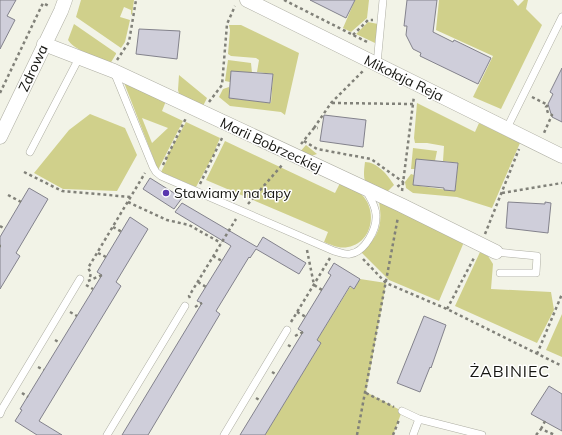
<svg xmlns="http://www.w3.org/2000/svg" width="562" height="435" font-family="Mulish,sans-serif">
<rect width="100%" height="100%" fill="#f2f3e7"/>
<!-- green -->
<path fill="#d0d08b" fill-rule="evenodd" d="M81 0H134L132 15 131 14V10L124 7 120 17 130 20 125 42 121 48 76 17Z
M355 0H369L367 18 351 32 343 28Z
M439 0H513L518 6 524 0H528L526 9 542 25 501 109 473 97 493 56 436 30Z
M368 22 378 24 375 43 356 34Z
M74 24 116 53V54L110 64C98 58 74 50 68 40Z
M229 25H241L299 53 285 115 281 112 230 106 219 97 223 89 229 87V98L271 103 273 74 257 72 259 60 256 58 231 56 228 54 230 30Z
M228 60 251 63 252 73 231 71 230 82 225 81Z
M179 75 207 98 202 108 179 94 178 90Z
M123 80 166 101 162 111 183 121 158 170ZM142 118 168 128 152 143Z
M417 103 475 132 479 123 520 143 492 208 457 197 413 193 406 188 405 182 411 174 414 175 413 185 455 191 458 163 443 161 444 146 427 143H415L414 138Z
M90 114 125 128 137 155 117 191 63 189 34 173 69 130Z
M186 122 220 138 215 150H216L196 187 161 172 167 160H165Z
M225 141 335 193 340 183C346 187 357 190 362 195 378 211 372 243 348 247 339 249 332 245 324 242L328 232 206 180Z
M306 145 317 154 308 157 299 153Z
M413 148 437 151 435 161 415 169H411Z
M365 162C377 162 388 175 394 185L385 194C365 185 362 185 365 162Z
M379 202 464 242 439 301 389 280 361 252C379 237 383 225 379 202Z
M480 252 488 256 493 264 491 289 551 292 554 310 537 343 455 306Z
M360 279 386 283 366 392 402 411 393 435H265L321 343 317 340 350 287 354 289Z
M562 314V357L546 350Z"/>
<!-- building -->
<path fill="#cfceda" stroke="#83828c" d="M0 0H16L7 16 15 20 0 49Z
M310 0H355L346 18Z
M407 0H437L433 32 453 42 454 40 491 58 478 84 420 56 421 53 413 49 406 35 407 26H404Z
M139 29 180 31 177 59 136 54Z
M562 68V122L552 117 548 104 553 94 550 92Z
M231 71 273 74 270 103 229 98Z
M324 115 366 120 363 147 320 141Z
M416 159 458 163 455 191 444 190V188L413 185Z
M150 178 182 198 174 209 143 189Z
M29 188 48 199 16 253 20 256 0 289V237Z
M508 202 545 204V202L551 203 548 233 506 228Z
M182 203 257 247 263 237 306 263 299 274 256 249 250 258 249 257 216 311 220 314 148 435H122L202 303 197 301 231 246 228 244 175 212Z
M130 217 148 229 116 282 121 286 39 421 62 435H37L15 421 22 410 20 409 102 275 97 272Z
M334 263 360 279 354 289 350 286 317 340 321 343 265 435H240L303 332 298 329 331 275 328 273Z
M424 316 446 325 431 368 430 367 420 392 397 383Z
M549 386 562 394V431L531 414Z"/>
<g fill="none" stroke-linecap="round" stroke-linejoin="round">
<defs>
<path id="lane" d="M377 64 383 0
M114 72 153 167 156 172 161 176 334 251C339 252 344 255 350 254 365 252 377 229 376 215 376 207 371 199 367 192
M507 128 562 17
M30 152 79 58
M496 252 537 256 536 273H500
M402 411 419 419 482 435
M0 414 2 409 80 279
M107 435 185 306
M224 435 287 330
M413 435 419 419"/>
<path id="street" d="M247 0 562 156
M44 44 114 71 401 205 496 252
M0 137 61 11 65 0"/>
</defs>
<!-- lane casing -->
<use href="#lane" stroke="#aeaea3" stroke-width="8"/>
<!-- street casing -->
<use href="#street" stroke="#aeaea3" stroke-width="15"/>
<!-- path -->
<path stroke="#818179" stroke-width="2.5" stroke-dasharray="3 3" stroke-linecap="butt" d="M284 0 369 43
M353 35 368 20H373
M117 60 129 42 136 0
M0 93 43 3 49 6
M532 97 548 105 546 107 548 113 552 115 544 133
M209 102 222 85 227 24 235 6
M332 103 413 104
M314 128 331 103 363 71
M304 141 317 149 371 159 403 182 396 188
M301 144 314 128H318
M163 165 186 118
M24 172 62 191 131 197
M200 184 223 136
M402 191 414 96
M502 193 562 183
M8 195 21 202
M128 202 167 220 189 225 221 243
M248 204 283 164
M0 226 5 229
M113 227 122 232
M485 234 519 149
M0 246H1
M307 250 314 285 322 290
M98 253 106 257
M213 256 222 261
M363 259 386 283 447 309 562 366
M90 277 91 273 88 268 145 173
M88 281 102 275
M198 282 206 287
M86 285 93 289
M190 298 189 296 236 219
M195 307 202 303
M447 309 475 256
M70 312 77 316
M297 312 306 317
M291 322 330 258
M295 336 303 332
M55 340 60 343
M288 345 293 348
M537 354 562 294
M38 367 44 370
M272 372 277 375
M22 393 28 397
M366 393 394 407
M256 398 261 401
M541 429 546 419
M357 435 398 217
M393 435 399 420
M536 435 541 429 555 435"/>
<!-- lane -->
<use href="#lane" stroke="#fff" stroke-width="7"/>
<!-- street -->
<use href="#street" stroke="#fff" stroke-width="14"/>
</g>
<!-- markers -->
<circle fill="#5a37af" stroke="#fff" stroke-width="1.5" cx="166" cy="193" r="4"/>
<g text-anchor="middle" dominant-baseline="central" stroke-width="3" stroke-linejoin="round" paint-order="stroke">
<!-- street labels -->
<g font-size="14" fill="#151511" stroke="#fff">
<text transform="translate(33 68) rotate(-65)">Zdrowa</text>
<text transform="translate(404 78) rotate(26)">Mikołaja Reja</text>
<text transform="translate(271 145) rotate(25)">Marii Bobrzeckiej</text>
</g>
<!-- poi labels -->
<g font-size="14" fill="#151511" stroke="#fff" text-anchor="start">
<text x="174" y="193">Stawiamy na łapy</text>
</g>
<!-- quarter labels -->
<g font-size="16" letter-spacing="1" fill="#151511" stroke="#fff">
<text x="510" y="371">ŻABINIEC</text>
</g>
</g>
</svg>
